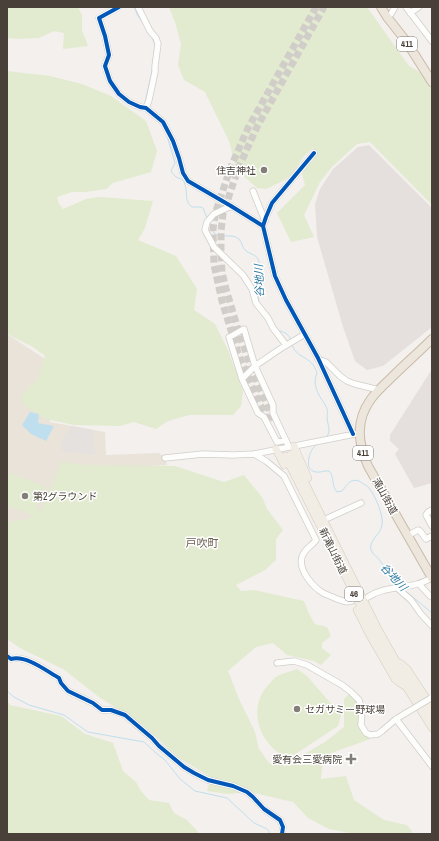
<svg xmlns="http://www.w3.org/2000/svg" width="439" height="841" font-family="'Archivo Narrow','Noto Sans JP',sans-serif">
<rect width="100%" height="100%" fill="#f3f0ed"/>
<!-- industrial -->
<path fill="#e5e0dd" d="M369 145 432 208V327L383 366 367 370 355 361 343 327 317 237 315 204 320 189 333 169 358 147Z
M432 369V483L414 488 395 454 399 449 390 441V435Z"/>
<!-- education -->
<path fill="#e9e3d9" d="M7 334 48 361 50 422 105 432 106 455 159 453 165 458 167 465 93 469 35 527 7 537Z"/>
<!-- green -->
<path fill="#e2ebcf" d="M7 7H78L82 15V30L88 46 63 49 64 33 54 31 39 38 16 39 7 38Z
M169 7H367L409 66 432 79V205L370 142 357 144 332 167 320 182 304 215 314 237 291 242 277 213 305 185 302 174 316 152 313 148 304 156 292 175 283 181 266 189 257 188 236 169 229 141 205 92 184 80 178 65 181 44 175 22Z
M7 71 50 76 82 84 111 96 146 121 157 151 151 172 113 183 106 189 86 192H72L57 197 59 204 63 209 86 199 100 197 153 201 145 228 138 240 176 256 197 289 194 310 215 324 228 350 243 391 241 406 233 415H189L168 421 156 429 134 422 120 426 74 425 46 419 24 406 20 397 37 379 45 356 33 347 13 337 7 333Z
M61 462 89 465 175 466 224 482 244 475 262 497 267 509 283 530 276 539V560L265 570 236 585 241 591 254 590 304 601 309 614 315 624 327 627 331 636 322 643V648L331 655 321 665 314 661 287 655 273 643 256 647 228 671 239 699 255 732 259 749 269 763 278 765 287 761 296 759 325 742 344 727V699L350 693 358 703 361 721 370 739 323 756 321 779 346 776 354 800 384 820 407 825 412 831V834H355L329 829 308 818 293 802 250 792 228 794 207 791 211 777 179 758 143 725 99 697 63 669 20 648 7 639V522L28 519 32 515 7 506V472L46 487 36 512 42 508Z
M297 669 307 676 341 715 338 726 294 755C284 757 277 753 270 745 254 727 252 701 270 683 272 681 274 678 276 677 282 673 290 672 297 669Z
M7 701 10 705 61 716 85 734 113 743 123 771 136 782 141 791 149 800 169 803 174 813 187 820 200 834H7Z"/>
<!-- parking -->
<path fill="#e5e1de" d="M72 426 93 430V442L96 455 61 451 63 438Z"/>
<!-- water -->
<path fill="#c0dfee" d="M30 412 39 414 38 423 54 426 46 441 31 434 22 425Z"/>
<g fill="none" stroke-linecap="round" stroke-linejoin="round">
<!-- stream -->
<path stroke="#c0dfee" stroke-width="1" d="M134 7 138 16 145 26
M145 103 152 71 155 45 152 37
M154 118 161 124
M167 136 175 163 171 171C172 173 175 176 176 177 180 179 184 179 185 185 188 194 184 201 192 207H201L203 208 207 218
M209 222 214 233 217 235C224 237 233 234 239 239 242 242 242 247 245 250 249 254 255 254 258 259 261 264 258 275 257 281 257 288 258 296 259 303
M277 330C284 332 289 333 291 341
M292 344C295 359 312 355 317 373 312 383 318 395 324 403 325 405 326 406 327 409 328 412 327 415 327 418 328 427 331 428 327 437
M318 444C316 445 315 446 313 448 309 454 305 468 313 471 319 474 324 470 329 471 335 477 331 486 337 492L342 491C347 485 350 478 359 481 362 483 366 485 369 488 375 495 384 516 382 525 381 534 368 541 371 550 373 555 378 557 381 562 382 563 383 565 384 567 388 574 393 580 399 586
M403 589 432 613
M7 691 14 697 29 705 64 715 85 730 88 732 144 742 156 753 165 760 180 779 195 791 227 798 254 823 267 829 269 831V834"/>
<!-- major-tunnel -->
<path stroke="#d1cdc9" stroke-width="7" stroke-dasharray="7 3.5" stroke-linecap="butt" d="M274 420 254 375 240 336 226 289 222 272 221 253V231L223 214 238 169 257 127 324 7
M268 421 256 396 238 353 222 301 214 265 213 229 216 211 230 169 248 128 316 7"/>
<defs>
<path id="minor" d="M119 7 99 18 105 36 109 55 105 66 110 81 119 94 129 102 140 107 146 108 163 122 173 141 179 158 183 173 188 181 231 206 263 226
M138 7 150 31 156 38 158 44 155 66V72L149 100 146 108
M406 7 432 41
M410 13 419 7
M387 17 391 14 395 7
M314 153 272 203 266 217 263 226 275 276 286 300 318 358 353 434
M253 191 265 221
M231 206 214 214 207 222 205 230 214 247 243 275 252 289 256 303 268 318 273 328 286 345
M318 359 326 362 340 376 347 381 355 384 379 390
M242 379 229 337C235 335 239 331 244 329L255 366 273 405V413L289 447
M286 440 277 442 264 417 258 413 242 379 255 366 280 349 305 334
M254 454 266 461 284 476 316 540C312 546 304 549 302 557 298 570 313 587 323 593 327 595 333 597 337 599 343 601 346 603 352 601
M165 458 203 454 233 455 254 454 355 434
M432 510 428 512 426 515 432 526
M328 518 361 503
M407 536 418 530 420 531 426 539 432 536
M419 584 430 596
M396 587 411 600 421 614 432 626
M368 597C383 587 400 589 417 584 422 583 427 580 432 578
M7 656 11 659C26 655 45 670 59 678L61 683 68 691 93 703 102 710H111L125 715 152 738 159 746 184 767 194 773 208 780 233 786 247 792 253 797 264 809 280 820 283 827 282 834
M277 663 294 661 307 665 342 685 351 692 359 700 362 711 361 725 366 733 370 735 378 734 382 731 396 719 406 713
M396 719 432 766"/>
<path id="major" d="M294 446 308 478
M276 449 284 465
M291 454 313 499 379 631 396 661 432 717
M285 456 368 621 390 661 432 728
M357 610 368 632 395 679 400 683 405 686
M400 663 407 669 432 707"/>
<path id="highway" d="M381 7 387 17 406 41 432 82
M432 339C419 352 405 364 392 377 385 384 377 391 371 399 355 421 358 443 368 466L432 578"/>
</defs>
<!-- minor casing -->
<use href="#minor" stroke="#d1cecb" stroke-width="7"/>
<!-- major casing -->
<use href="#major" stroke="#d4cbbb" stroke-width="8"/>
<!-- highway casing -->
<use href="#highway" stroke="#cabba9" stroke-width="10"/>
<!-- minor -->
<use href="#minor" stroke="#fdfdfc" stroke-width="5.5"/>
<!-- major -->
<use href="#major" stroke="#f1ede5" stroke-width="7"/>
<!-- highway -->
<use href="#highway" stroke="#ece6dc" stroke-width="8"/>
<defs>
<path id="minor-bridge" d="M406 713 431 698"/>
</defs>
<!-- minor-bridge casing -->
<use href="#minor-bridge" stroke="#d1cecb" stroke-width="7" stroke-linecap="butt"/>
<!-- minor-bridge -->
<use href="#minor-bridge" stroke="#fdfdfc" stroke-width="5.5"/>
<defs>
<path id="cycleway" d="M119 7 99 18 105 36 109 55 105 66 110 81 119 94 129 102 140 107 146 108 163 122 173 141 179 158 183 173 188 181 231 206 263 226
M314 153 272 203 266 217 263 226 275 276 286 300 318 358 353 434
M7 656 11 659C26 655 45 670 59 678L61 683 68 691 93 703 102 710H111L125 715 152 738 159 746 184 767 194 773 208 780 233 786 247 792 253 797 264 809 280 820 283 827 282 834"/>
</defs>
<!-- cycleway casing -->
<use href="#cycleway" stroke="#fff" stroke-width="6"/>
<!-- cycleway -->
<use href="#cycleway" stroke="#0057b8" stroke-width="4"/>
</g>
<!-- markers -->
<g fill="#847e78" stroke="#fff" stroke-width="1.5">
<circle cx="264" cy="170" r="4"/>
<circle cx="25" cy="496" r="4"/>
<circle cx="297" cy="709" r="4"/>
<path d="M349 753h4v4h4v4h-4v4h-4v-4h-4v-4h4z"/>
</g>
<g text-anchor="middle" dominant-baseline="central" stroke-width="3" stroke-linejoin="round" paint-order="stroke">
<!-- shield labels -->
<g fill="#fff" stroke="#807a74" stroke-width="1">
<rect x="397" y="37" width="20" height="14" rx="3"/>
<rect x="353" y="446" width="20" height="14" rx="3"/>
<rect x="345" y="587" width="18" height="14" rx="3"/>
</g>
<g font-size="9" font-weight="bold" fill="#494139">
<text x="407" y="44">411</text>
<text x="363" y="453">411</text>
<text x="354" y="594">46</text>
</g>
<!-- poi labels -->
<g font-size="10" fill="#494139" stroke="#fff" text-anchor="end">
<text x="256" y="170">住吉神社</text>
<text x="33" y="496" text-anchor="start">第2グラウンド</text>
<text x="305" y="709" text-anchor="start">セガサミー野球場</text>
<text x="342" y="759">愛有会三愛病院</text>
</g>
<!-- street labels -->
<g font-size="10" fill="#494139" stroke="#fff">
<text transform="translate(385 496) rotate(61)">滝山街道</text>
<text transform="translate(333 551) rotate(64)">新滝山街道</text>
</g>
<!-- water labels -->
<g font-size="11" font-style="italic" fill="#307ba2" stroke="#fff">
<text transform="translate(259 281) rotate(-92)">谷地川</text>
<text transform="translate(394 577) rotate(47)">谷地川</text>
</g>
<!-- neighbourhood labels -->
<g font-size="11" fill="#6b5e50" stroke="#fff">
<text x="202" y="543">戸吹町</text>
</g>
</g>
<!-- border -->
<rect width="439" height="841" fill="none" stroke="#494139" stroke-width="16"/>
</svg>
